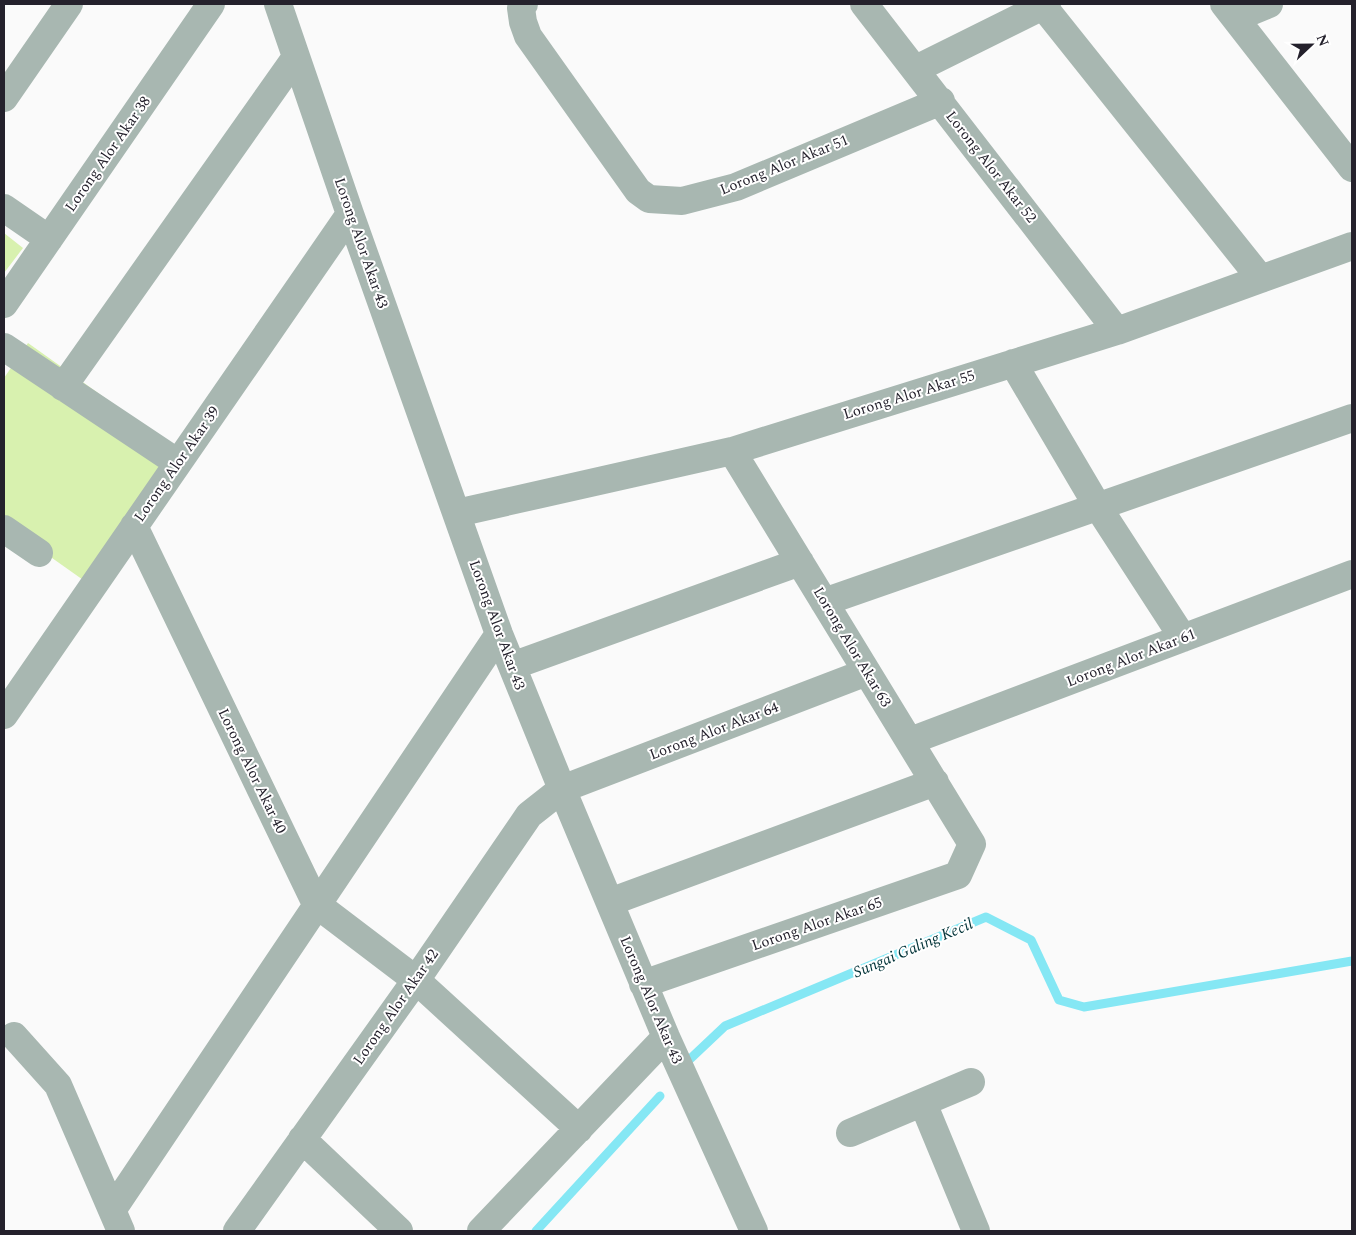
<svg xmlns="http://www.w3.org/2000/svg" width="1356" height="1235" font-family="Spectral,serif">
<rect width="100%" height="100%" fill="#fafafa"/>
<!-- green -->
<path fill="#d8f1af" d="M4 233 23 248 4 273Z
M28 343 178 450 86 582 4 524V378Z"/>
<g fill="none" stroke-linecap="round" stroke-linejoin="round">
<!-- stream -->
<path stroke="#85e7f4" stroke-width="9" d="M689 1060 725 1026 986 917 1031 940 1059 1000 1084 1007 1352 961
M536 1231 660 1096"/>
<!-- minor -->
<path stroke="#a8b7b1" stroke-width="28" d="M278 4 350 214 499 634 562 789 666 1037 754 1231
M524 4 521 8 523 22 528 36 638 191 649 199 682 201 736 187 941 101
M864 4 1117 331
M1224 4 1352 168
M1043 6 1261 279
M1235 18 1269 4
M916 69 1047 4
M4 98 69 4
M4 208 49 239
M4 304 211 4
M4 347 178 463
M1013 363 1098 507 1183 638
M63 387 296 57
M457 513 732 451 1117 331 1352 246
M134 526 316 904 416 980 579 1129
M4 529 39 553
M824 602 1352 418
M512 666 800 562
M4 715 350 214
M910 741 1352 574
M610 902 935 782
M643 984 958 875 972 844 732 451
M14 1036 58 1085 121 1231
M923 1103 976 1231
M850 1133 971 1082
M302 1139 399 1231
M113 1209 499 634
M237 1231 416 980 529 815 562 789 867 672
M481 1231 666 1037"/>
</g>
<g text-anchor="middle" dominant-baseline="central" stroke-width="4" stroke-linejoin="round" paint-order="stroke">
<!-- street labels -->
<g font-size="15" fill="#24212c" stroke="#fff">
<text transform="translate(108 154) rotate(-55)">Lorong Alor Akar 38</text>
<text transform="translate(784 165) rotate(-22)">Lorong Alor Akar 51</text>
<text transform="translate(991 167) rotate(52)">Lorong Alor Akar 52</text>
<text transform="translate(361 243) rotate(71)">Lorong Alor Akar 43</text>
<text transform="translate(909 395) rotate(-17)">Lorong Alor Akar 55</text>
<text transform="translate(177 464) rotate(-55)">Lorong Alor Akar 39</text>
<text transform="translate(497 625) rotate(70)">Lorong Alor Akar 43</text>
<text transform="translate(852 647) rotate(59)">Lorong Alor Akar 63</text>
<text transform="translate(1131 658) rotate(-21)">Lorong Alor Akar 61</text>
<text transform="translate(714 731) rotate(-21)">Lorong Alor Akar 64</text>
<text transform="translate(252 771) rotate(64)">Lorong Alor Akar 40</text>
<text transform="translate(817 924) rotate(-19)">Lorong Alor Akar 65</text>
<text transform="translate(651 1000) rotate(67)">Lorong Alor Akar 43</text>
<text transform="translate(396 1007) rotate(-55)">Lorong Alor Akar 42</text>
</g>
<!-- water labels -->
<g font-size="16" font-style="italic" fill="#003237" stroke="#fff">
<text transform="translate(913 948) rotate(-23)">Sungai Galing Kecil</text>
</g>
</g>
<!-- border -->
<rect width="1356" height="1235" fill="none" stroke="#24212c" stroke-width="10"/>
<!-- north arrow -->
<g transform="translate(1311 45) rotate(68)" stroke="#ffffff" stroke-width="4" paint-order="stroke">
<path d="M0-4L9 19L0 12L-9 19Z" fill="#24212c"/>
<text y="-8" font-size="14" font-weight="bold" text-anchor="middle" fill="#24212c">N</text>
</g>
</svg>
